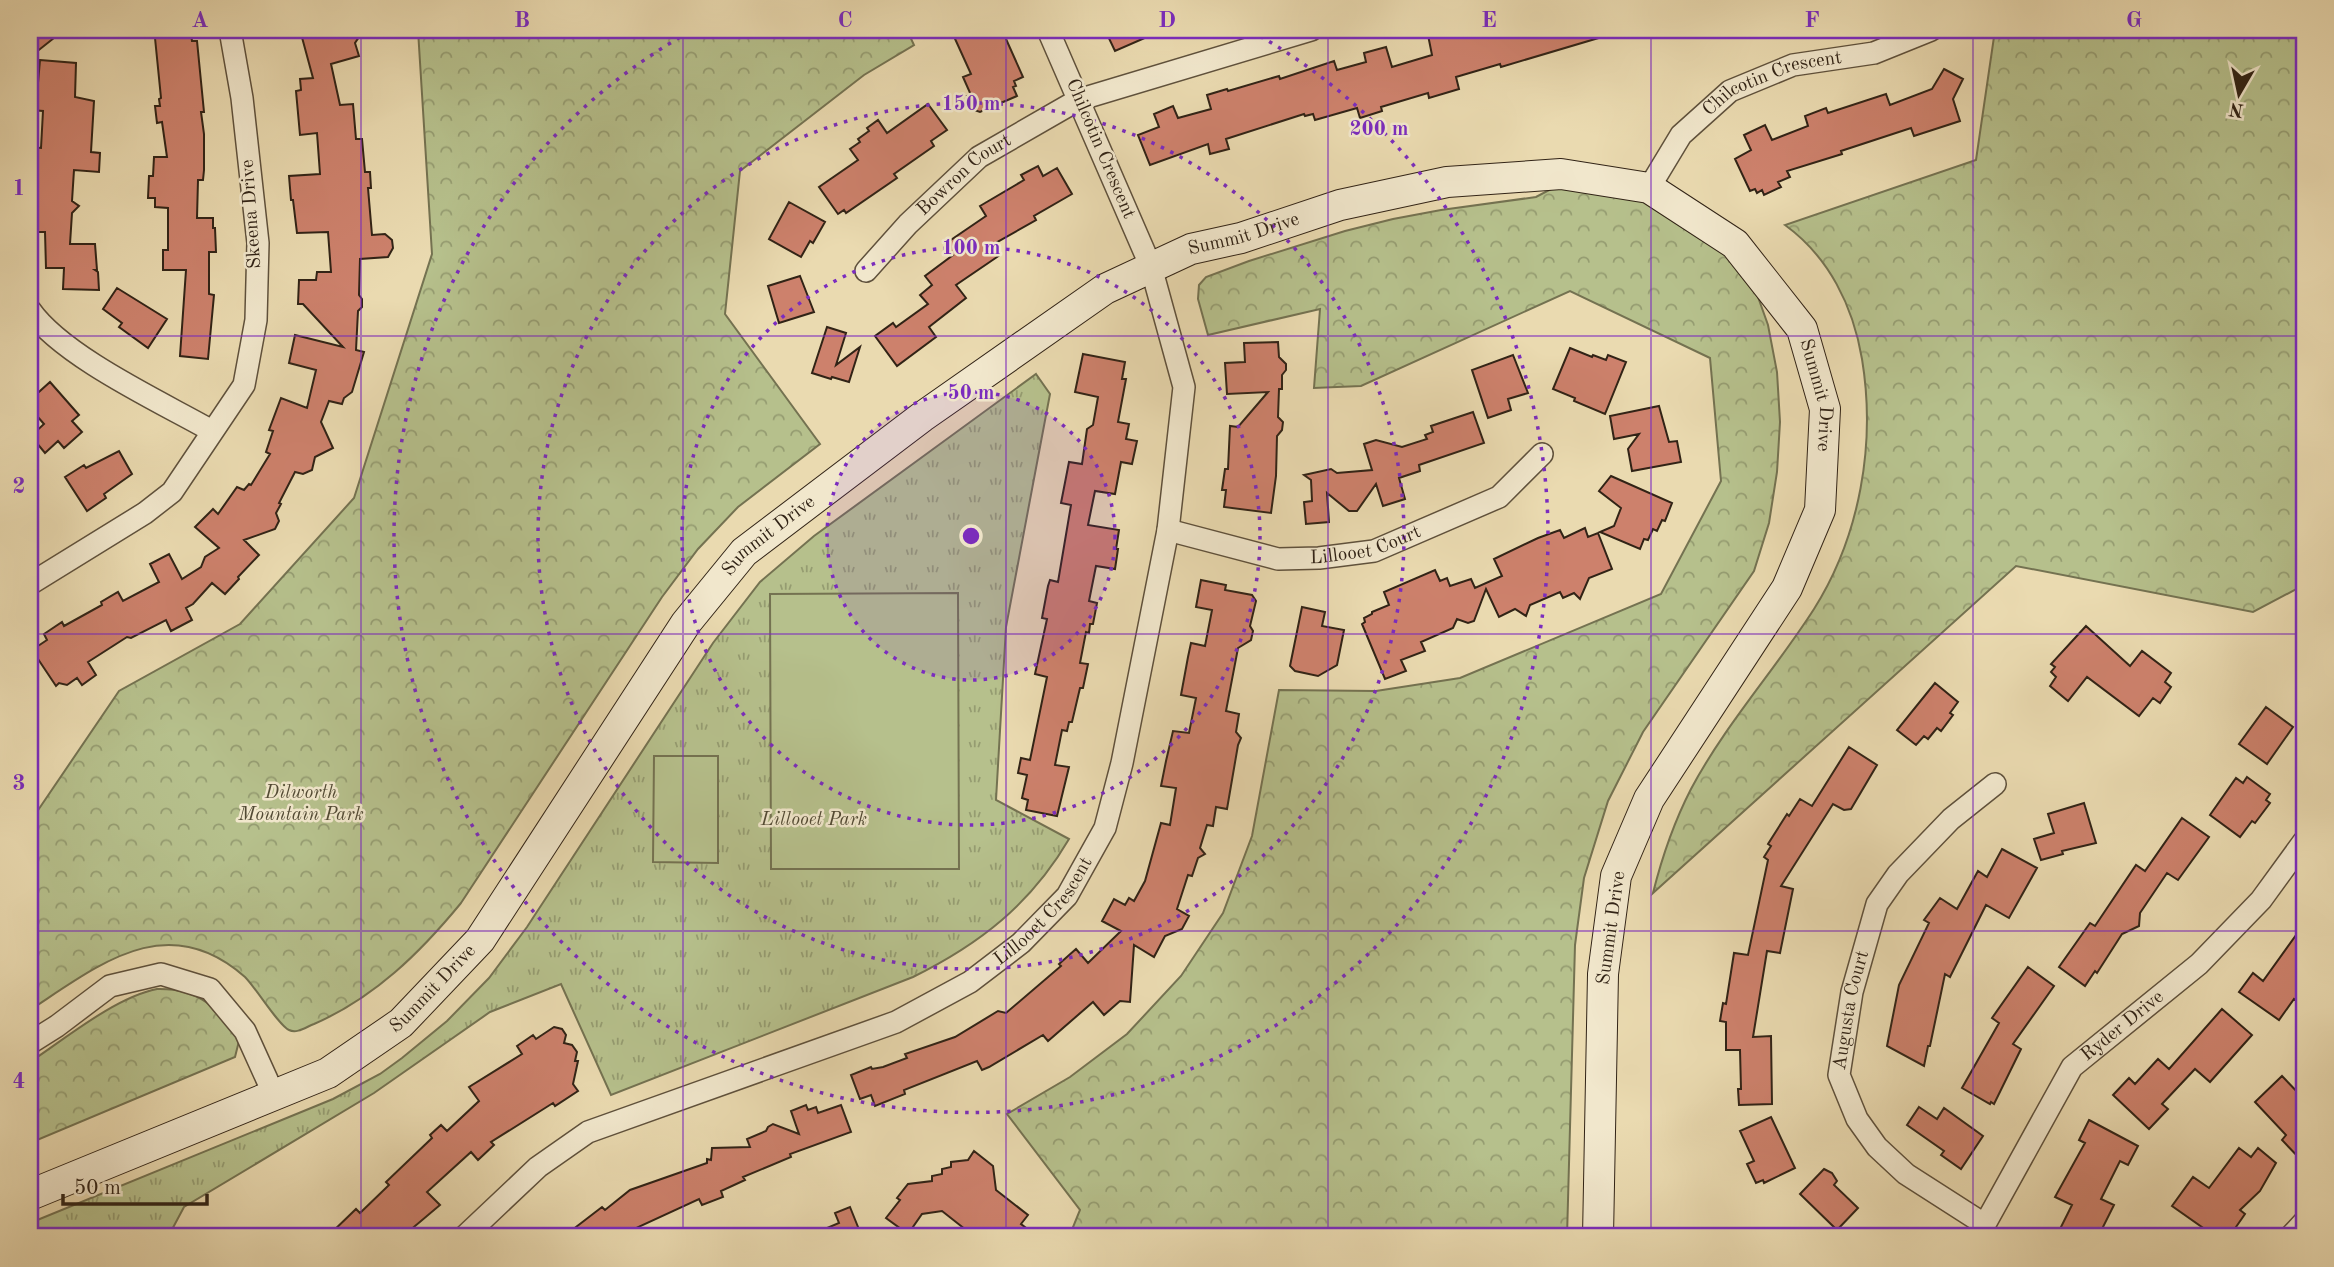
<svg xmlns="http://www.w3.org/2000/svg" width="2334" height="1267" font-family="'Old Standard TT',serif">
<defs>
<pattern id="grass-tufts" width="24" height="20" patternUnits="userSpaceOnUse" patternTransform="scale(1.75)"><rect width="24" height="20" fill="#b6c08c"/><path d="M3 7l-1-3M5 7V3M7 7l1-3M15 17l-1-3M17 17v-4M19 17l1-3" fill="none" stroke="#959c71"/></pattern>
<pattern id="forest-crowns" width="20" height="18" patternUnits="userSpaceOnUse" patternTransform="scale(1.75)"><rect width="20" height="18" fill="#b6c08c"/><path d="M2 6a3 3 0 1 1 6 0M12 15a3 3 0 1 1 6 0" fill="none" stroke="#959c71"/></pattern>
</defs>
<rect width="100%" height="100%" fill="#eadab0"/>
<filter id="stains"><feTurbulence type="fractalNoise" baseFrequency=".00286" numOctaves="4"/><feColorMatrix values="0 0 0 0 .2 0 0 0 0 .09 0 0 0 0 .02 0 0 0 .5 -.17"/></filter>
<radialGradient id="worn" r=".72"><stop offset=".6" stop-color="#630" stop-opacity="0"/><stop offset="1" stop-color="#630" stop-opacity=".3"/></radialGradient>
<!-- grass -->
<path fill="url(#grass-tufts)" stroke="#747251" stroke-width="2" d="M1036 374 1050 394 1006 627 996 800 1069 839C1031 904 980 944 913 977L611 1095 561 984 490 1012 374 1093 184 1207 168 1237H30V1223L333 1099 380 1074 402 1058 447 1021 489 978 527 927 713 643 760 582 814 536Z"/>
<!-- forest -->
<path fill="url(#forest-crowns)" stroke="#747251" stroke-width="2" d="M418 30H907L914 45 864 75 740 171 725 314 820 444 738 507 698 549 662 597 461 903C420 953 374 998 314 1024 306 1027 297 1034 289 1030 280 1027 256 988 245 977 167 908 99 965 30 1010V822L119 691 240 624 354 498 432 254Z
M1995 30H2304V585L2253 612 2016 566 1653 893C1662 857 1674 822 1691 789 1725 725 1775 670 1814 609 1860 536 1876 444 1862 359 1853 306 1829 257 1785 225L1976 160Z
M1652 179 1753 283 1768 325 1777 372 1780 422 1777 472 1769 523 1754 571 1643 732 1608 801 1584 878 1575 945 1567 1237H1069L1080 1210 1007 1114 1070 1077 1127 1034 1181 976 1223 913 1252 836 1279 690 1376 691 1460 678 1661 594 1721 481 1710 358 1570 291 1361 386 1314 388 1320 309 1208 335 1198 299 1199 285 1206 277 1249 261 1345 231 1393 219 1441 210 1536 197 1553 188Z
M157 989C200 988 218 1008 239 1041L235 1057 30 1143V1062C66 1038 116 997 157 989Z"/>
<!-- garden -->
<path fill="#b6c08c" stroke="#747251" stroke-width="2" d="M958 593 959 869H771L770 594Z
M654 756H718V863L653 862Z"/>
<!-- building -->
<path fill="#cd816c" stroke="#312316" stroke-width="2" d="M30 30H64L30 57Z
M300 30H347L359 37 355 43 359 56 331 64 340 105 353 104 356 139H362L365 172H370L371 188H368L372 235 385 234 392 240 393 248 388 257 360 259 359 295 362 299V307L358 311 356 350 364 352 352 392 344 398 342 404 329 401 321 422 333 448 315 457 312 470 303 474 295 472 279 503 281 504 276 513 279 521 275 529 244 540 259 555 238 577 239 579 225 594 212 583 193 604 186 608 192 620 171 631 166 620 131 638 127 637 88 662 96 675 82 685 77 678 67 685 59 683 56 686 32 650 47 640 44 634 62 622 64 626 102 605 101 602 118 592 123 601 159 582 150 564 169 554 182 579 201 567 205 557 219 548 195 527 213 509 218 514 237 487 244 490 249 484 251 485 270 454 266 452 273 431 269 430 281 398 307 408 316 370 289 363 295 335 343 347 303 304H298L299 280H316L317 272H331L328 232 297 233 293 200H291L289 176 320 174 317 133 300 135 296 91 301 90 300 79 313 78Z
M951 30H1002L1023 77 1014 81 1016 86 1013 87 1017 96 980 112 974 110 967 96 971 95 963 77 971 74Z
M1105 30H1163L1115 51Z
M1427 30H1448L1450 37 1477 30H1611L1612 34 1501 67 1500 64 1456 77 1459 89 1429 98 1428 93 1381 107 1382 111 1360 118 1357 108 1315 120 1313 114 1305 116 1304 114 1226 139 1229 149 1210 154 1208 144 1150 165 1138 135 1159 127 1154 114 1173 106 1178 118 1211 109 1207 95 1227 89 1228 91 1279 76 1280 79 1334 61 1337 70 1366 62 1364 53 1386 47 1392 67 1432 55Z
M191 34 192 41H197L204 112H201L204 134V170L203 180H198L197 218H213V228H215L216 252H209V294L214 295 208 359 180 356 186 270H163V250H168V208L155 207V198H148L149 176H153L154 157H167L162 122 157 123 155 106H160L159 99 161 98 155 38Z
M40 60 76 63 75 97 94 101 91 152 100 153 99 172 74 170 72 201 79 206 72 213 70 244H95L97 270H95L98 272 99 290 63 289 64 268H46L45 232H35L37 203H30V147L41 148 43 111 30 110V82L38 83Z
M1944 69 1963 79 1953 99 1960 121 1914 136 1911 128 1841 151 1842 154 1787 171 1790 177 1778 182 1781 187 1764 195 1762 190 1757 193 1755 189 1750 191 1735 159 1751 150 1744 135 1765 125 1772 140 1808 126 1805 116 1826 108 1828 113 1886 94 1890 105 1932 89Z
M928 104 947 130 931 141 934 146 894 174 897 178 846 213 844 210 838 214 819 187 858 160 850 149 860 142 858 139 869 131 867 128 878 120 887 133Z
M1038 166 1043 176 1057 168 1072 194 1034 216 1036 220 994 244 1000 255 956 285 966 298 929 327 936 337 897 366 875 336 893 323 896 327 928 304 920 295 932 285 925 276 953 255 945 244 986 216 980 206 1024 180 1021 175Z
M789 202 825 222 813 243 810 241 801 257 769 239Z
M800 276 814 312 779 323 768 286Z
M117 288 167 319 148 348 119 327 122 323 103 309Z
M827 327 846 333 836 365 860 347 849 382 832 377 831 379 812 373Z
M1278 342 1279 357 1286 364V370L1282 375V389H1279L1278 417 1283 422 1282 430 1277 436 1276 476 1271 513 1224 507 1226 490H1222L1225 469H1228L1230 426 1238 427 1268 392 1227 394 1225 363 1245 362 1244 343Z
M1570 348 1592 357 1593 355 1606 360 1608 355 1626 362 1605 414 1574 401 1575 398 1553 389Z
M1083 354 1125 362 1122 379H1126L1118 422 1129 424 1126 439 1137 441 1132 464 1121 462 1115 494 1095 491 1088 525 1119 530 1116 549H1118L1115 569 1096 566 1089 601 1097 603 1093 624H1090L1089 633 1086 632 1080 663 1088 664 1083 688H1080L1072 722H1069L1067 731 1062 730 1055 765 1069 767 1057 816 1026 810 1028 800 1022 798 1027 775 1018 773 1021 758 1030 760 1047 677 1035 674 1047 619 1042 618 1048 586 1050 580 1058 582 1071 505 1061 503 1069 462 1082 464 1087 429 1093 425 1098 397 1075 392Z
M1513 355 1528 393 1508 399 1511 410 1488 418 1472 370Z
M50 382 79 415 72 421 82 432 64 448 58 441 45 453 31 436 44 424 30 408V400Z
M1659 406 1669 442 1677 441 1681 462 1632 471 1628 449 1639 434 1614 439 1610 416Z
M1473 412 1484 443 1419 465 1420 471 1399 478 1405 499 1383 506 1376 484 1357 511H1349L1327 493 1329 522 1306 524 1304 502 1312 501 1311 480 1304 475 1331 469 1337 473 1372 470 1364 444 1376 440 1402 447 1427 439 1425 435 1433 432 1431 426Z
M119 451 132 474 104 494 106 498 87 511 65 477 84 465 86 468Z
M1611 476 1672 503 1665 521 1662 520 1657 531 1653 529 1648 540 1644 539 1640 549 1600 532 1614 526 1621 508 1599 491Z
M1585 528 1588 537 1598 533 1612 569 1589 578 1580 599 1574 593 1563 598 1560 592 1530 605 1526 616 1515 609 1499 617 1486 589 1474 621 1468 623 1457 619 1453 628 1421 642 1425 651 1401 660 1406 671 1385 679 1362 624 1365 622 1364 618 1372 614V612L1389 605 1384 592 1435 570 1440 581 1447 578 1450 586 1471 579 1475 588 1502 576 1494 559 1538 538 1560 530 1564 538Z
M1201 580 1226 585 1225 590 1252 595 1256 601 1250 626 1253 631 1251 640 1238 648 1226 711 1239 714 1236 732 1241 738 1238 745 1227 809 1216 807 1213 826 1207 825 1200 848 1205 854 1198 858 1192 876 1188 875 1177 909 1189 916 1182 929 1165 936 1154 957 1134 945 1130 1002 1120 1001 1104 1015 1093 1002 1048 1041 1043 1035 989 1067 982 1070 977 1061 904 1090 905 1094 875 1106 871 1095 860 1099 851 1075 871 1067 872 1069 883 1067 907 1058 905 1054 955 1037 998 1011 1006 1013 1061 966 1059 964 1076 949 1088 963 1121 931 1102 921 1114 899 1125 905 1129 898 1134 901 1145 881 1161 823 1170 825 1176 788 1161 786 1166 761 1173 731 1189 733 1196 698 1181 695 1188 657 1191 643 1205 646 1212 610 1196 607Z
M1302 607 1325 612 1322 626 1344 630 1337 665 1318 676 1295 671 1290 666Z
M2086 626 2130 666 2142 651 2171 673 2165 682 2171 687 2160 703 2153 698 2139 716 2087 677 2068 701 2050 686 2056 677 2051 672 2055 667 2051 664Z
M1935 683 1958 702 1950 713 1953 715 1941 731 1937 728 1928 739 1924 736 1916 745 1897 730Z
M2266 707 2293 727 2267 764 2239 744Z
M1849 747 1877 765 1851 809 1844 810 1833 804 1781 886 1793 889 1780 953 1767 951 1753 1037 1771 1036 1772 1104 1739 1105 1738 1089H1741L1740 1050H1726V1022L1720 1021 1723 1003 1726 1004 1734 953 1748 955 1768 860 1764 857 1771 846 1768 844 1787 814 1789 816 1800 799 1812 806Z
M2247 777 2270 794 2266 800 2270 803 2255 823 2252 821 2240 837 2210 815 2236 778 2243 783Z
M2084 803 2096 843 2062 851 2063 854 2041 860 2034 839 2054 833 2048 814Z
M2182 818 2209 837 2178 880 2167 873 2140 913 2139 926 2122 934 2097 973 2095 971 2085 986 2059 967 2090 923 2095 926 2136 865 2145 871Z
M2002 849 2037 868 2009 918 1986 905 1950 977 1945 974 1930 1046H1928L1924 1066 1887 1046 1899 985 1929 923 1924 920 1940 898 1957 909 1978 871 1987 877Z
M2304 924V1007L2294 999 2279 1020 2239 992 2253 973 2263 981Z
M2028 967 2054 986 2013 1044 2021 1049 1994 1104 1991 1102 1990 1104 1962 1088 1999 1023 1992 1018Z
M2222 1009 2252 1035 2210 1082 2195 1069 2162 1104 2168 1109 2149 1129 2113 1095 2129 1078 2135 1084 2158 1059 2169 1069Z
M554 1027 562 1029 566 1035 564 1043 572 1045 577 1052 575 1061H578L573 1084 578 1091 555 1106 553 1103 491 1142 494 1145 478 1160 471 1152 427 1192 440 1205 402 1237H327L356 1209 360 1213 389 1185 386 1182 432 1138 430 1135 441 1125 447 1131 479 1101 469 1087 522 1054 517 1046 533 1035 536 1039Z
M2282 1076 2304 1099V1163L2282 1140 2286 1135 2255 1102Z
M806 1105 808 1110 816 1107 818 1113 841 1105 851 1132 790 1154 791 1157 743 1177 745 1180 721 1191 723 1197 702 1205 699 1199 636 1228 624 1237H563L602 1207 605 1210 630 1190 707 1163V1159L711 1160 712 1148 750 1147 747 1139 766 1131 768 1127 773 1124 799 1134 791 1111Z
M1919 1107 1937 1119 1944 1108 1983 1136 1961 1169 1941 1155 1944 1151 1907 1125Z
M1771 1117 1795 1168 1764 1183 1763 1180 1756 1183 1747 1164 1754 1161 1740 1131Z
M2089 1120 2138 1146 2128 1165 2120 1161 2101 1199 2114 1205 2098 1237H2056L2072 1205 2055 1197 2085 1143 2079 1140Z
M2239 1148 2251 1157 2258 1148 2276 1163 2260 1191 2240 1210 2245 1214 2229 1237H2200L2206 1230 2172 1206 2193 1177 2209 1188Z
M974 1151 993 1166 996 1190 1028 1215 1021 1224 1038 1237H975L942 1211 922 1214 908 1234 886 1218 900 1200 897 1198 908 1184 932 1181V1176L942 1174V1169L951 1167V1162L968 1160Z
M1824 1169 1832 1173 1837 1181 1834 1185 1858 1208 1837 1230 1800 1194Z
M850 1207 862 1237H806L839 1223 835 1213Z"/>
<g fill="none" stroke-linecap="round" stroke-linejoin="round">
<defs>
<g id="street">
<path id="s1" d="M1649 188 1681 135 1730 91 1793 65 1874 53 1931 30"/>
<path id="s2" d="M866 271 908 224 979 157 1078 100 1311 30"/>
<path d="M30 310C63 357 161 402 212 431"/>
<path id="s3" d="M1168 530 1278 559 1319 558 1374 551 1499 497 1542 454"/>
<path d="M30 584 145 513 172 492 244 385 256 320 258 243 242 98 230 30"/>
<path d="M30 1043 57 1026 110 986 161 974 210 989 245 1031 274 1095"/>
<path id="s4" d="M1984 1224 1906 1174 1877 1147 1857 1119 1839 1075 1852 992 1877 904 1898 874 1951 819 1995 784"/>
<path id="s5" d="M1979 1235 2072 1067 2199 964 2261 900 2304 841"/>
<path id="s6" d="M464 1237 538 1167 588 1132 896 1022 970 982 1021 943 1067 896 1105 828 1122 763 1168 530 1184 387 1151 267 1048 30"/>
<path d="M2290 1237 2304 1222"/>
</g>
<g id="secondary">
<path id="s7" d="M30 1195 328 1073 401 1023 480 940 686 623 744 552 922 417 1105 289 1191 249 1241 238 1340 205 1447 182 1561 174 1649 188 1735 244 1802 329 1825 409 1820 510 1787 588 1649 799 1616 876 1603 974 1598 1237"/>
</g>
</defs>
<!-- street casing -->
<use href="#street" stroke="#5f513c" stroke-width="24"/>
<!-- secondary casing -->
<use href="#secondary" stroke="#312316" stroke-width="32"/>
<!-- street -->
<use href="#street" stroke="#f1e7cc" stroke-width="21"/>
<!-- secondary -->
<use href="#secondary" stroke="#f1e7cc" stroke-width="30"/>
</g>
<!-- grid -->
<path fill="none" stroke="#7b2cbf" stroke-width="2" stroke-opacity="0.55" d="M361 30V1237M683 30V1237M1006 30V1237M1328 30V1237M1651 30V1237M1973 30V1237M30 336H2304M30 634H2304M30 931H2304"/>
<!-- distance rings -->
<circle cx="971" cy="536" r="144" fill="#7b2cbf" fill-opacity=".12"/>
<g fill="none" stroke="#7b2cbf" stroke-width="3.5" stroke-dasharray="3.5 7">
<circle cx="971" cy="536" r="144"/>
<circle cx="971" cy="536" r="289"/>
<circle cx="971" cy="536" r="433"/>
<path d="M1251 31A577 577 0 1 1 691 31"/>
</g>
<g text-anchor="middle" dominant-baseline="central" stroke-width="5" stroke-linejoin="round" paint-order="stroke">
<!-- street labels -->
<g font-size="19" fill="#312316" stroke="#f1e7cc">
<text stroke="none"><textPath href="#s1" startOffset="170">Chilcotin Crescent</textPath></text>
<text transform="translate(1100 149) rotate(67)">Chilcotin Crescent</text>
<text stroke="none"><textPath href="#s2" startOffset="138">Bowron Court</textPath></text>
<text transform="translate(252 214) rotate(-94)">Skeena Drive</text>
<text stroke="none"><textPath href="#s7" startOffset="1591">Summit Drive</textPath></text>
<text stroke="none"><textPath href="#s7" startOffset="2284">Summit Drive</textPath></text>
<text stroke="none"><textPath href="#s7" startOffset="1024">Summit Drive</textPath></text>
<text stroke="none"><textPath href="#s3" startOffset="203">Lillooet Court</textPath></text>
<text stroke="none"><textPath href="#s6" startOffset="677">Lillooet Crescent</textPath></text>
<text transform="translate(1612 928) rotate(-82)">Summit Drive</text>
<text stroke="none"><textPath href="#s7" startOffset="457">Summit Drive</textPath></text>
<text stroke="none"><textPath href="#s4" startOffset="280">Augusta Court</textPath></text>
<text stroke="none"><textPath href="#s5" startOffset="257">Ryder Drive</textPath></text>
</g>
<!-- park labels -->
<g font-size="19" font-style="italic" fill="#524a34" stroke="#f1e7cc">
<text x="301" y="793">Dilworth<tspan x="301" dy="22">Mountain Park</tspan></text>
<text x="814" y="820">Lillooet Park</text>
</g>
</g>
<circle cx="971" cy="536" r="10" fill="#7b2cbf" stroke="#f1e7cc" stroke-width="3.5"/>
<g font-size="21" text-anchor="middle" font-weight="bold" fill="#7b2cbf" stroke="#f1e7cc" stroke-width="5" stroke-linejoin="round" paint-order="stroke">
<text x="971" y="110">150 m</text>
<text x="1379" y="135">200 m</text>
<text x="971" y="254">100 m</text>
<text x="971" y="399">50 m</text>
</g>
<!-- margin -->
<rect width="2334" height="1267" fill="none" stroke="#eadab0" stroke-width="77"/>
<!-- north arrow -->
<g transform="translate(2239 94) rotate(189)" stroke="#f1e7cc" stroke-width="5" paint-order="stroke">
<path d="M0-5L12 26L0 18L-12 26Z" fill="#312316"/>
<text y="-10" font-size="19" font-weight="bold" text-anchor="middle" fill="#312316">N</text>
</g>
<!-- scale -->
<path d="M63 1194v10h144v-10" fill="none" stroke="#312316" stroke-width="3.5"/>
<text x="74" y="1194" font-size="21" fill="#312316" stroke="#f1e7cc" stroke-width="5" paint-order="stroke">50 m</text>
<rect x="38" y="38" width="2258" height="1190" fill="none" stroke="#7b2cbf" stroke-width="2.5"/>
<g font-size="23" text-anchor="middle" font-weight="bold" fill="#7b2cbf">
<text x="200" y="27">A</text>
<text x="522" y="27">B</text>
<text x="845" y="27">C</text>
<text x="1167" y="27">D</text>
<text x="1489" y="27">E</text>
<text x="1812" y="27">F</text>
<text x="2134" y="27">G</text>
<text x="19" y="195">1</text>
<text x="19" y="493">2</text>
<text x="19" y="790">3</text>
<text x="19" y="1088">4</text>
</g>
<rect width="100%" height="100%" filter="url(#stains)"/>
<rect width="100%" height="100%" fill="url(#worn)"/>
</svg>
